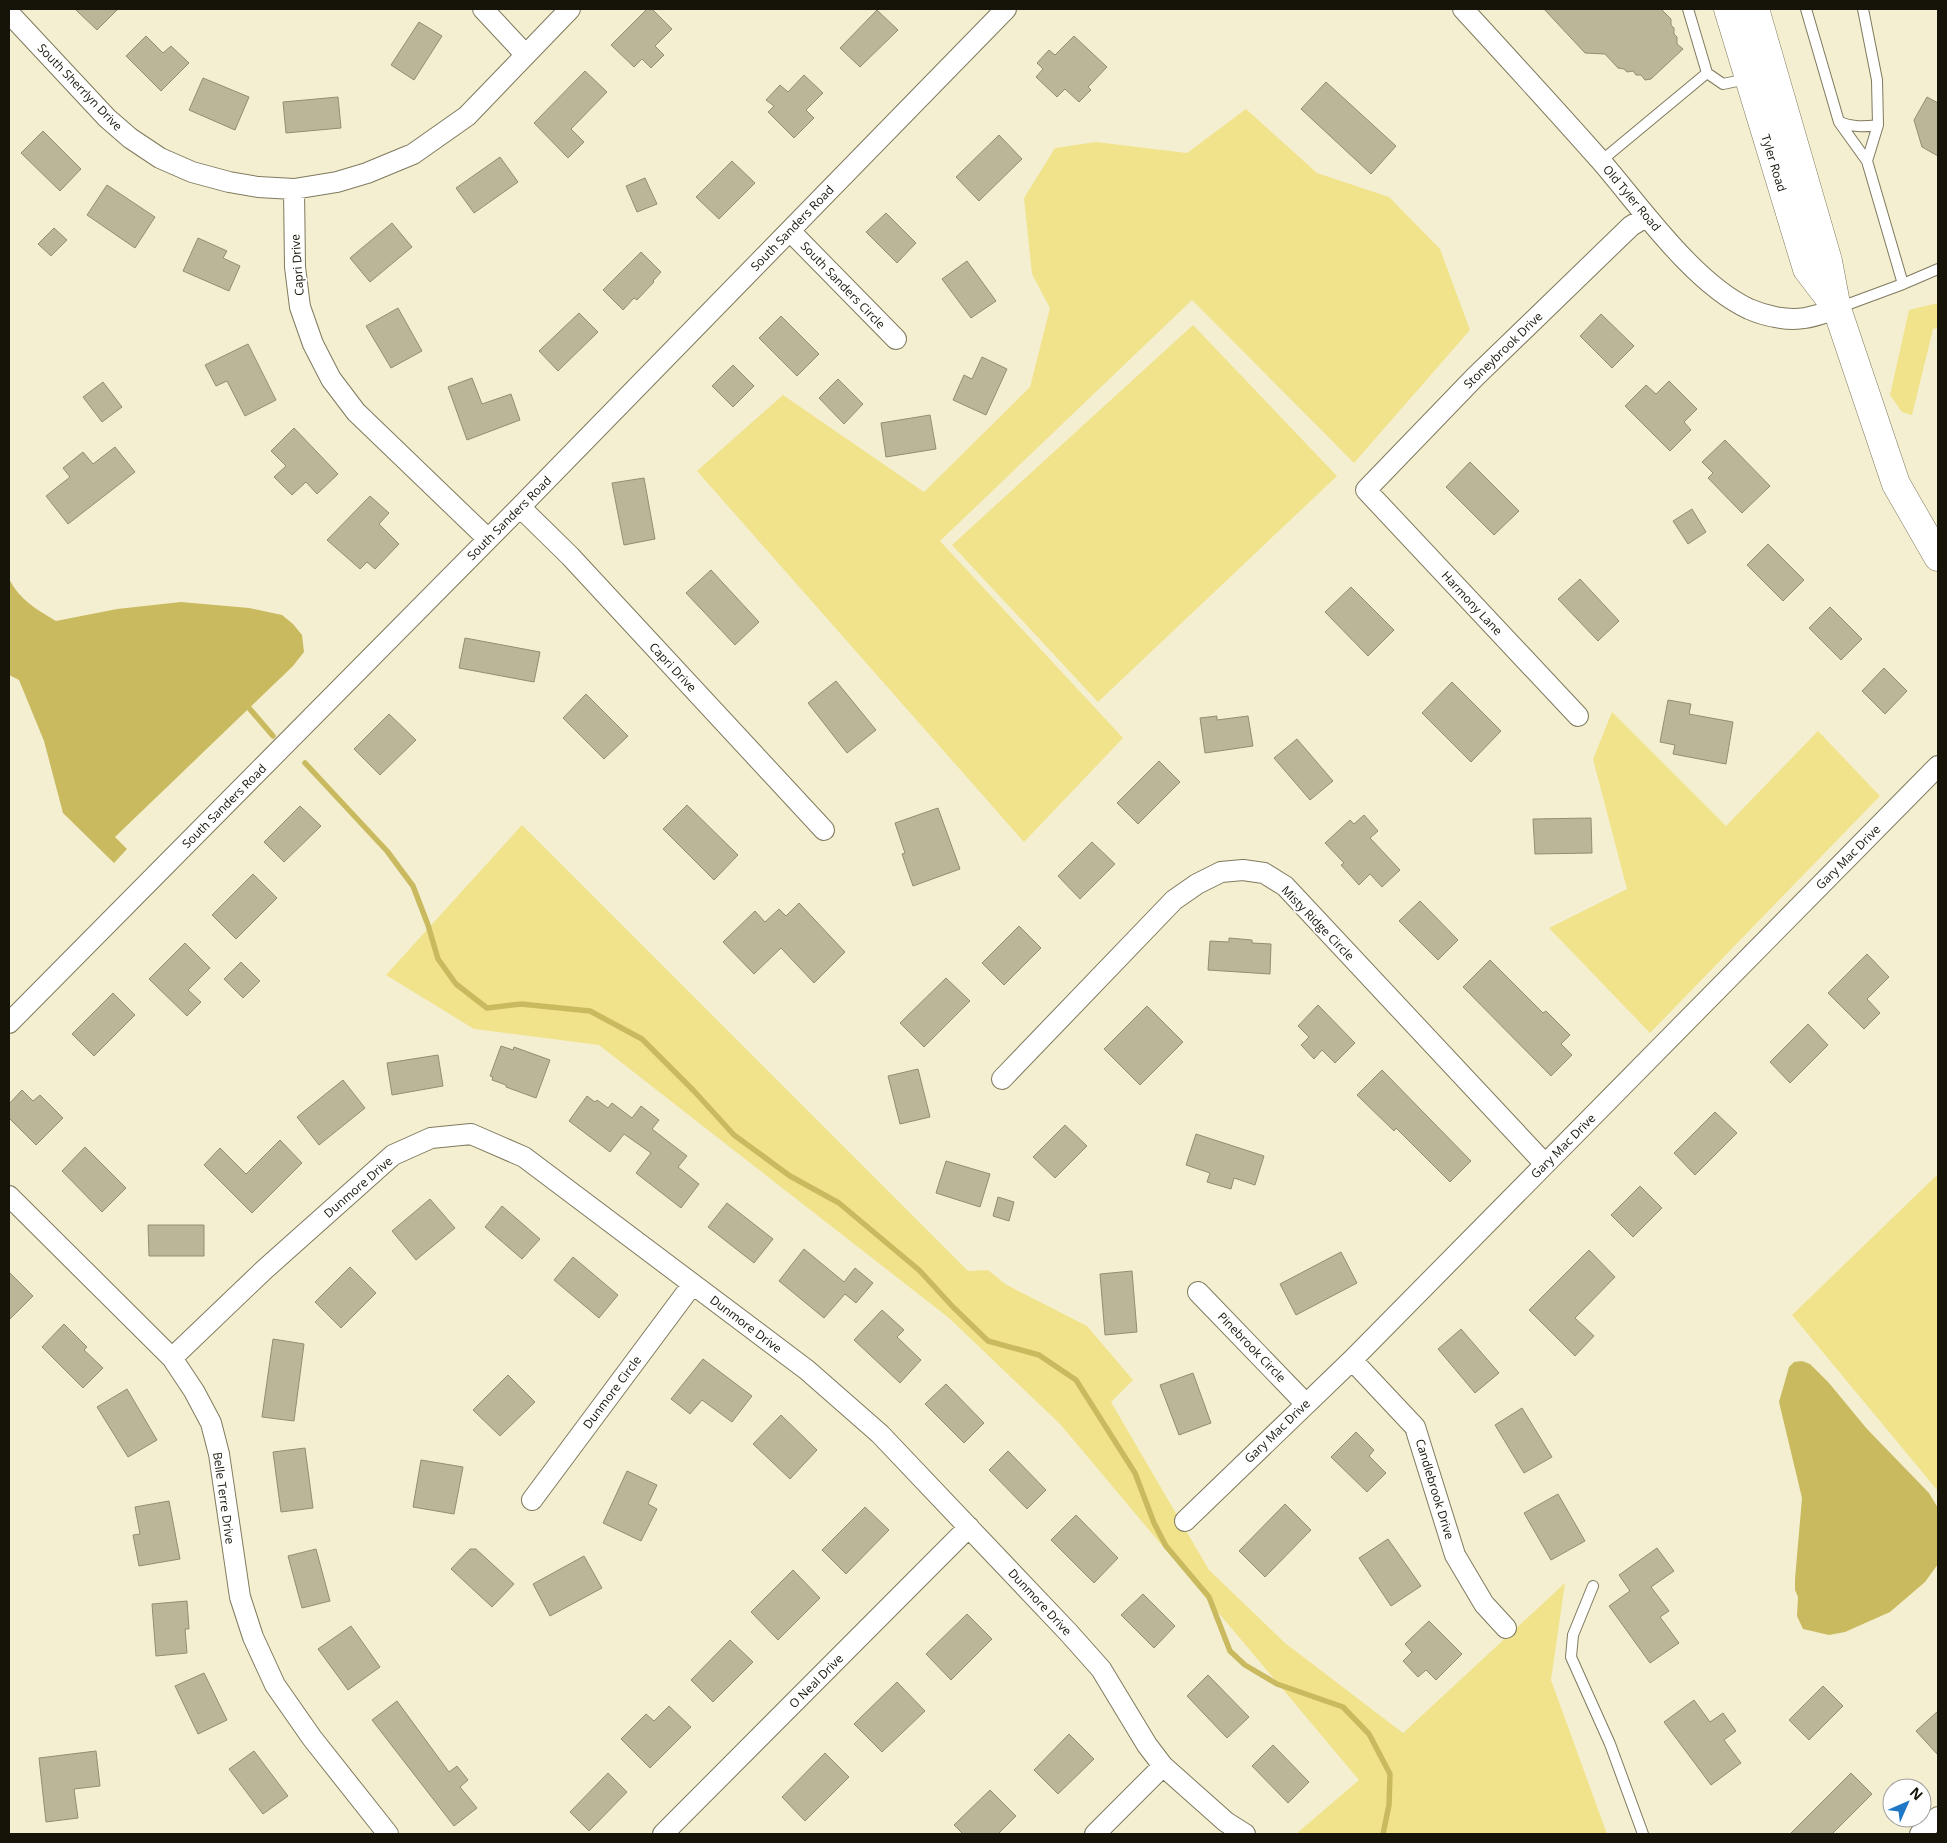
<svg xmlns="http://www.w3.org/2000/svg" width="1947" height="1843" font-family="'Open Sans',sans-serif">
<rect width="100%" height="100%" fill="#f4efd0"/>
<!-- green -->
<path fill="#f1e38c" d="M1246 109 1317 173 1389 197 1440 249 1470 330 1354 463 1192 300 940 541 1123 738 1024 842 697 471 783 395 924 492 1030 387 1050 308 1032 274 1024 198 1055 148 1096 142 1187 153Z
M1938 303V328L1933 329 1912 415 1902 412 1890 395 1909 310Z
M1193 325 1337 476 1098 702 952 545Z
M1612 712 1726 826 1818 731 1880 796 1650 1033 1549 928 1627 889 1593 759Z
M522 825 968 1271 988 1270 1005 1284 1087 1326 1133 1380 1111 1402 1209 1570 1285 1643 1403 1733 1565 1583 1551 1680 1607 1834H1296L1359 1780 1060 1424 949 1318 599 1045 474 1029 386 975Z
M1938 1174V1491L1792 1315Z"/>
<!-- water -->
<path fill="#c9ba60" d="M9 579C19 599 37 610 56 621L117 609 181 602 249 608 282 615 293 624 302 635 304 652 293 666 115 837 127 849 114 863 63 813 44 741 19 680 9 675Z
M1802 1361 1810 1364 1829 1383 1867 1429 1929 1493 1938 1508V1564L1925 1582 1890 1612 1845 1632 1829 1635 1803 1629 1797 1616 1798 1597 1795 1590V1579L1802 1498 1779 1402 1789 1367 1794 1362Z"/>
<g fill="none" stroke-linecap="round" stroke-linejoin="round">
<!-- stream -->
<path stroke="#c9ba60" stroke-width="5.5" d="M249 708 273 736
M305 763 387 851 413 886 428 925 438 959 456 984 487 1008 521 1004 590 1011 642 1039 694 1091 734 1135 790 1176 839 1203 919 1270 953 1307 988 1341 1039 1355 1076 1380 1135 1473 1154 1523 1166 1546 1209 1597 1230 1651 1245 1665 1277 1684 1343 1707 1369 1734 1390 1774 1389 1805 1383 1834"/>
</g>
<!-- building -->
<path fill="#bbb698" stroke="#938e72" d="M75 9H118L97 30Z
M647 9H652L672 29 655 46 664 55 651 68 642 59 634 67 611 45Z
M1544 9H1661L1671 19V25L1674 28V34L1677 37V44L1683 49 1651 79 1645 80 1641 75H1636L1633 71 1627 72 1624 69 1618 68 1605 54 1585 53Z
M877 10 898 30 860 67 840 48Z
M419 22 442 36 414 80 391 65Z
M146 36 163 53 171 46 189 63 161 91 126 56Z
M1074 36 1107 67 1088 87 1091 90 1079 102 1065 89 1057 97 1036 77 1043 69 1037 63 1049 50 1055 55Z
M585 71 607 92 571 129 584 142 568 158 534 123Z
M804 75 823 93 806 110 814 118 794 138 768 112 774 106 766 100 780 85 788 92Z
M203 78 249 97 235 130 189 110Z
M1326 82 1396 146 1371 174 1301 109Z
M338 97 341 128 286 133 283 102Z
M1927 97 1938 103V156L1922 147 1914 120Z
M43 131 81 169 60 191 21 153Z
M999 135 1022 159 979 201 956 177Z
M500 157 518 182 474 213 456 188Z
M732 161 755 183 719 219 696 197Z
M645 178 657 204 637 212 626 186Z
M107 185 155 217 135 248 87 215Z
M886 213 916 243 897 263 866 232Z
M392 223 412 247 370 282 350 258Z
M54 228 67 240 51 256 38 244Z
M198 238 227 251 223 258 240 266 229 291 183 271Z
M641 252 661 272 653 281 654 282 637 300 634 298 623 310 603 290Z
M967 261 996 301 971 318 942 279Z
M398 308 422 351 391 368 366 326Z
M579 313 598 332 558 371 539 351Z
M1601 314 1634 346 1612 368 1580 336Z
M781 316 819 354 797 376 759 338Z
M248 344 276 400 245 416 227 381 216 386 205 365Z
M982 357 1007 369 986 415 953 400 964 375 972 379Z
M733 365 754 386 733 407 712 386Z
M472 378 482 404 511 394 520 420 467 440 448 387Z
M838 379 863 404 844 424 819 398Z
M1669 381 1697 409 1684 422 1691 430 1670 451 1625 406 1646 385 1656 394Z
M103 382 122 407 102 422 83 397Z
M930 415 936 449 886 457 881 423Z
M294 428 338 474 317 494 306 482 292 495 274 477 286 466 271 451Z
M1725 440 1770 486 1742 513 1708 478 1713 473 1702 462Z
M115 447 135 472 68 524 46 496 70 477 63 468 83 452 93 464Z
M1470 462 1519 511 1494 535 1446 487Z
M644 478 655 539 624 545 612 483Z
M370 496 389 513 379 524 399 544 375 569 367 562 360 569 327 540Z
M1692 509 1706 532 1688 544 1673 521Z
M1768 544 1804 580 1783 601 1747 565Z
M711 570 759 622 735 645 686 593Z
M1580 579 1619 621 1598 641 1558 599Z
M1351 587 1394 630 1368 656 1325 612Z
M1830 607 1862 639 1841 660 1809 628Z
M465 638 540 652 534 682 459 668Z
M1884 668 1907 691 1885 714 1862 691Z
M836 681 876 730 847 753 808 703Z
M1452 682 1501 731 1471 762 1422 713Z
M586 694 628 736 604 759 563 718Z
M1668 700 1691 704 1689 714 1733 722 1726 764 1673 754 1675 745 1660 742Z
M389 714 416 740 380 775 354 749Z
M1217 716V720L1248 716 1253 746 1205 753 1200 718Z
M1297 739 1333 781 1310 800 1274 758Z
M1159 761 1180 782 1138 824 1117 803Z
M687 805 738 855 714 880 663 829Z
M300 806 321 826 284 862 264 842Z
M938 808 960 869 913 886 902 854 905 853 895 823Z
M1364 815 1378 831 1370 838 1400 870 1382 887 1370 874 1359 885 1341 865 1344 863 1325 843 1350 820 1354 824Z
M1591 818 1592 853 1535 854 1533 819Z
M1092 842 1115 864 1080 899 1058 876Z
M253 874 277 898 236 939 212 915Z
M1420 901 1458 940 1438 960 1399 921Z
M799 903 845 952 814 983 781 948 754 974 723 942 755 911 765 922 779 909 786 916Z
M1019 926 1041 948 1004 985 982 963Z
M1229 938 1252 940V943L1271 944 1270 974 1208 970 1210 941 1229 942Z
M185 943 210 968 188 990 201 1002 187 1016 149 979Z
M1867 954 1889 977 1867 999 1880 1013 1864 1029 1828 993Z
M1490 960 1543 1013 1546 1011 1570 1035 1561 1044 1572 1055 1551 1076 1463 987Z
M241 962 260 981 243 998 224 979Z
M946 978 970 1001 924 1047 900 1023Z
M113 993 135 1015 94 1056 72 1034Z
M1318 1005 1355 1043 1335 1063 1322 1050 1314 1059 1301 1045 1309 1037 1298 1026Z
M1147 1006 1183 1042 1140 1085 1104 1049Z
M1808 1024 1828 1045 1790 1083 1770 1062Z
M501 1046 513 1050 514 1047 550 1060 536 1098 506 1087V1085L492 1080 493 1077 490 1076Z
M438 1055 443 1086 392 1095 387 1063Z
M918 1069 930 1117 900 1124 888 1076Z
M1382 1070 1471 1161 1450 1182 1396 1128 1394 1131 1357 1095Z
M343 1080 365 1108 319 1145 297 1117Z
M22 1090 33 1101 40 1095 63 1118 36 1145 9 1118V1104Z
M587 1096 595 1102 597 1100 608 1108 612 1103 632 1118 641 1106 659 1120 652 1129 687 1156 678 1167 699 1184 681 1208 636 1173 651 1153 624 1134 610 1152 569 1121Z
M1715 1112 1737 1133 1695 1175 1674 1153Z
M1065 1125 1087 1146 1055 1178 1033 1157Z
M1196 1134 1264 1156 1255 1185 1234 1178 1231 1189 1207 1182 1210 1173 1186 1165Z
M280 1140 302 1163 252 1213 204 1165 220 1148 246 1174Z
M85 1147 126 1188 102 1212 62 1171Z
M946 1161 990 1174 980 1207 936 1193Z
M1640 1186 1662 1208 1633 1237 1611 1215Z
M998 1197 1014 1202 1009 1221 993 1216Z
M430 1199 455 1228 416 1260 392 1231Z
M727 1203 773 1239 754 1263 708 1227Z
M502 1206 540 1239 522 1259 485 1227Z
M148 1225H204V1256H149Z
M804 1249 844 1282 855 1268 873 1283 856 1303 845 1294 824 1318 779 1281Z
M1589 1250 1615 1277 1575 1318 1594 1336 1575 1356 1529 1310Z
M1341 1252 1357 1283 1296 1315 1280 1284Z
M573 1257 618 1295 599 1318 554 1280Z
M350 1267 376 1293 341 1328 315 1302Z
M1132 1271 1137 1332 1105 1335 1100 1274Z
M9 1272 33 1296 9 1320Z
M882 1310 904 1330 897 1337 921 1360 900 1383 854 1340Z
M64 1324 87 1347 84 1350 103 1368 83 1388 42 1347Z
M1461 1329 1499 1373 1475 1393 1438 1349Z
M273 1339 304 1344 294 1421 262 1417Z
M703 1359 752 1396 732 1422 702 1400 690 1414 671 1399Z
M1193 1373 1211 1423 1179 1435 1160 1385Z
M508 1375 535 1402 500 1436 473 1410Z
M946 1384 984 1423 964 1443 925 1404Z
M127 1389 157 1440 128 1457 97 1407Z
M1522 1408 1552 1457 1524 1473 1495 1425Z
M781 1415 817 1450 790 1479 753 1444Z
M1356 1432 1374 1450 1369 1456 1386 1473 1367 1492 1331 1457Z
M305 1448 313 1508 281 1512 273 1452Z
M1008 1451 1046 1490 1027 1509 989 1470Z
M421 1460 463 1467 454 1514 413 1507Z
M627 1471 657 1485 648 1504 657 1509 641 1541 603 1523Z
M1558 1494 1585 1541 1551 1560 1524 1513Z
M169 1501 180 1559 139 1566 133 1535 140 1534 135 1507Z
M1285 1504 1311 1530 1265 1577 1239 1551Z
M865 1507 889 1530 846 1574 822 1550Z
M1076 1515 1118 1558 1094 1583 1051 1540Z
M1388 1539 1421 1586 1391 1606 1359 1558Z
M1657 1548 1674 1571 1651 1587 1669 1611 1660 1617 1679 1643 1650 1663 1609 1606 1630 1591 1619 1575Z
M316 1549 330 1601 302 1608 288 1556Z
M470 1549H476L514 1584 492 1607 451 1569Z
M584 1556 602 1588 550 1616 533 1584Z
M793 1570 820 1598 778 1640 751 1612Z
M1143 1594 1175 1626 1154 1648 1121 1615Z
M187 1601 189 1629H185L187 1653 156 1656 152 1604Z
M967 1614 992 1639 951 1680 926 1654Z
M1429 1621 1462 1654 1436 1680 1426 1670 1418 1677 1403 1661 1412 1652 1405 1644Z
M351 1626 380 1667 348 1690 318 1649Z
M730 1640 753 1662 713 1702 691 1680Z
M204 1673 227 1720 198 1734 175 1686Z
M1208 1675 1249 1717 1227 1738 1187 1696Z
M897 1682 925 1711 882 1752 854 1724Z
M1823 1686 1843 1706 1809 1740 1789 1720Z
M1694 1700 1710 1722 1723 1713 1736 1731 1724 1740 1741 1763 1711 1785 1664 1722Z
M397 1701 449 1772 457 1766 468 1780 460 1787 477 1808 454 1826 372 1720Z
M669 1706 691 1727 650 1768 621 1739 646 1714 654 1721Z
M1938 1711V1755L1916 1731Z
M1069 1734 1094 1759 1058 1794 1034 1770Z
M1273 1745 1309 1782 1288 1803 1252 1766Z
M96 1751 100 1786 74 1789 78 1818 46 1822 39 1758Z
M254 1751 288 1796 263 1814 229 1769Z
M825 1753 849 1777 805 1821 782 1797Z
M608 1773 627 1792 589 1831 570 1812Z
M1851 1773 1872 1794 1832 1834H1790Z
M990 1790 1016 1816 998 1834H963L954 1825Z"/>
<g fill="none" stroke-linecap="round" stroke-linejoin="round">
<defs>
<path id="lane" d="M1688 9 1707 73 1723 84 1747 79
M1806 9 1839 122 1867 161 1903 284 1838 308
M1863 9 1877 80 1878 125 1867 161
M1839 122C1852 127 1863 127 1878 125
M1601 161 1707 73
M1903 284 1938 269
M1593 1586 1573 1635 1571 1657 1610 1744 1643 1834"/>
<path id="street" d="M483 9 525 54
M1463 9C1509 59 1555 109 1600 160 1640 206 1693 283 1749 309 1765 316 1787 321 1805 318 1816 316 1827 312 1837 309
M9 13 107 118 130 138 160 158 192 172 229 182 258 187 294 189 337 182 367 173 413 154 467 116 570 9
M294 189 295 267 300 307 313 344 331 379 356 412 488 539
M790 231 896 339
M520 507 570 556 824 830
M1578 716 1366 490 1475 377 1631 226 1646 217
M9 1023 520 507 1006 9
M1002 1079 1174 900 1197 884 1221 872 1243 870 1264 873 1285 886 1545 1164
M9 1196 172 1358 194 1391 211 1423 219 1454 240 1597 253 1637 275 1685 312 1738 388 1834
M1198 1292 1305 1403
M172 1358 264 1270 393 1155 431 1138 471 1134 524 1157 807 1370 880 1434 1068 1632 1101 1669 1147 1745 1163 1766 1226 1822 1245 1834
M1352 1360 1415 1427 1455 1555 1484 1604 1506 1628
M532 1500 692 1285
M1185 1521 1352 1360 1938 766
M663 1834 969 1527
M1095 1834 1163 1766
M1920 1834 1938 1817"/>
<path id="secondary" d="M1728 9 1807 269 1833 303
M1755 9 1828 261 1837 309 1896 484 1938 557"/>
</defs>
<!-- lane casing -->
<use href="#lane" stroke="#7f7a5e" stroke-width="12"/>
<!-- street casing -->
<use href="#street" stroke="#7f7a5e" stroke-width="22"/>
<!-- secondary casing -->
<use href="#secondary" stroke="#7f7a5e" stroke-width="29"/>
<!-- lane -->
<use href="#lane" stroke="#fff" stroke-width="10"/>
<!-- street -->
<use href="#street" stroke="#fff" stroke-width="20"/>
<!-- secondary -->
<use href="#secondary" stroke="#fff" stroke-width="28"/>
</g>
<g text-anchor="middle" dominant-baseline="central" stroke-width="4" stroke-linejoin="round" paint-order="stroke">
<!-- street labels -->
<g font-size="12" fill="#161409" stroke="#fff">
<text transform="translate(80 87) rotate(46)">South Sherrlyn Drive</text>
<text transform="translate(1774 163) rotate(73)">Tyler Road</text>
<text transform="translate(1632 198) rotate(50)">Old Tyler Road</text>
<text transform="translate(792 228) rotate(-46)">South Sanders Road</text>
<text transform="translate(297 265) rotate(-94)">Capri Drive</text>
<text transform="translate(843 285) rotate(46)">South Sanders Circle</text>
<text transform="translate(1503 350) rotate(-44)">Stoneybrook Drive</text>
<text transform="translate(509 518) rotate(-45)">South Sanders Road</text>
<text transform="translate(1472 603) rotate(47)">Harmony Lane</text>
<text transform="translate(673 667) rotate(47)">Capri Drive</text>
<text transform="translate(224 806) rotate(-45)">South Sanders Road</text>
<text transform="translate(1848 857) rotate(-45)">Gary Mac Drive</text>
<text transform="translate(1318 923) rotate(46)">Misty Ridge Circle</text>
<text transform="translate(1563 1146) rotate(-45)">Gary Mac Drive</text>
<text transform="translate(358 1187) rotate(-41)">Dunmore Drive</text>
<text transform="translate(746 1324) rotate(37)">Dunmore Drive</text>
<text transform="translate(1252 1347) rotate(46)">Pinebrook Circle</text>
<text transform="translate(612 1392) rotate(-53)">Dunmore Circle</text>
<text transform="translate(1277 1431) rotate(-44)">Gary Mac Drive</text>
<text transform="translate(1435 1489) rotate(73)">Candlebrook Drive</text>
<text transform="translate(224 1498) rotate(82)">Belle Terre Drive</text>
<text transform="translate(1040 1602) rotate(47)">Dunmore Drive</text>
<text transform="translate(816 1681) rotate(-45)">O Neal Drive</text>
</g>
</g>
<!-- border -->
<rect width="1947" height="1843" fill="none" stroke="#161409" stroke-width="20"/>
<!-- north arrow -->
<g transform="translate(1907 1803) rotate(45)"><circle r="24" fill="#ffffff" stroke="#a2a19d"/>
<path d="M0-4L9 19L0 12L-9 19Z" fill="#1f78c5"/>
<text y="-8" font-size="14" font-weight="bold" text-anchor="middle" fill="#161409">N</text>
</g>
</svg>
